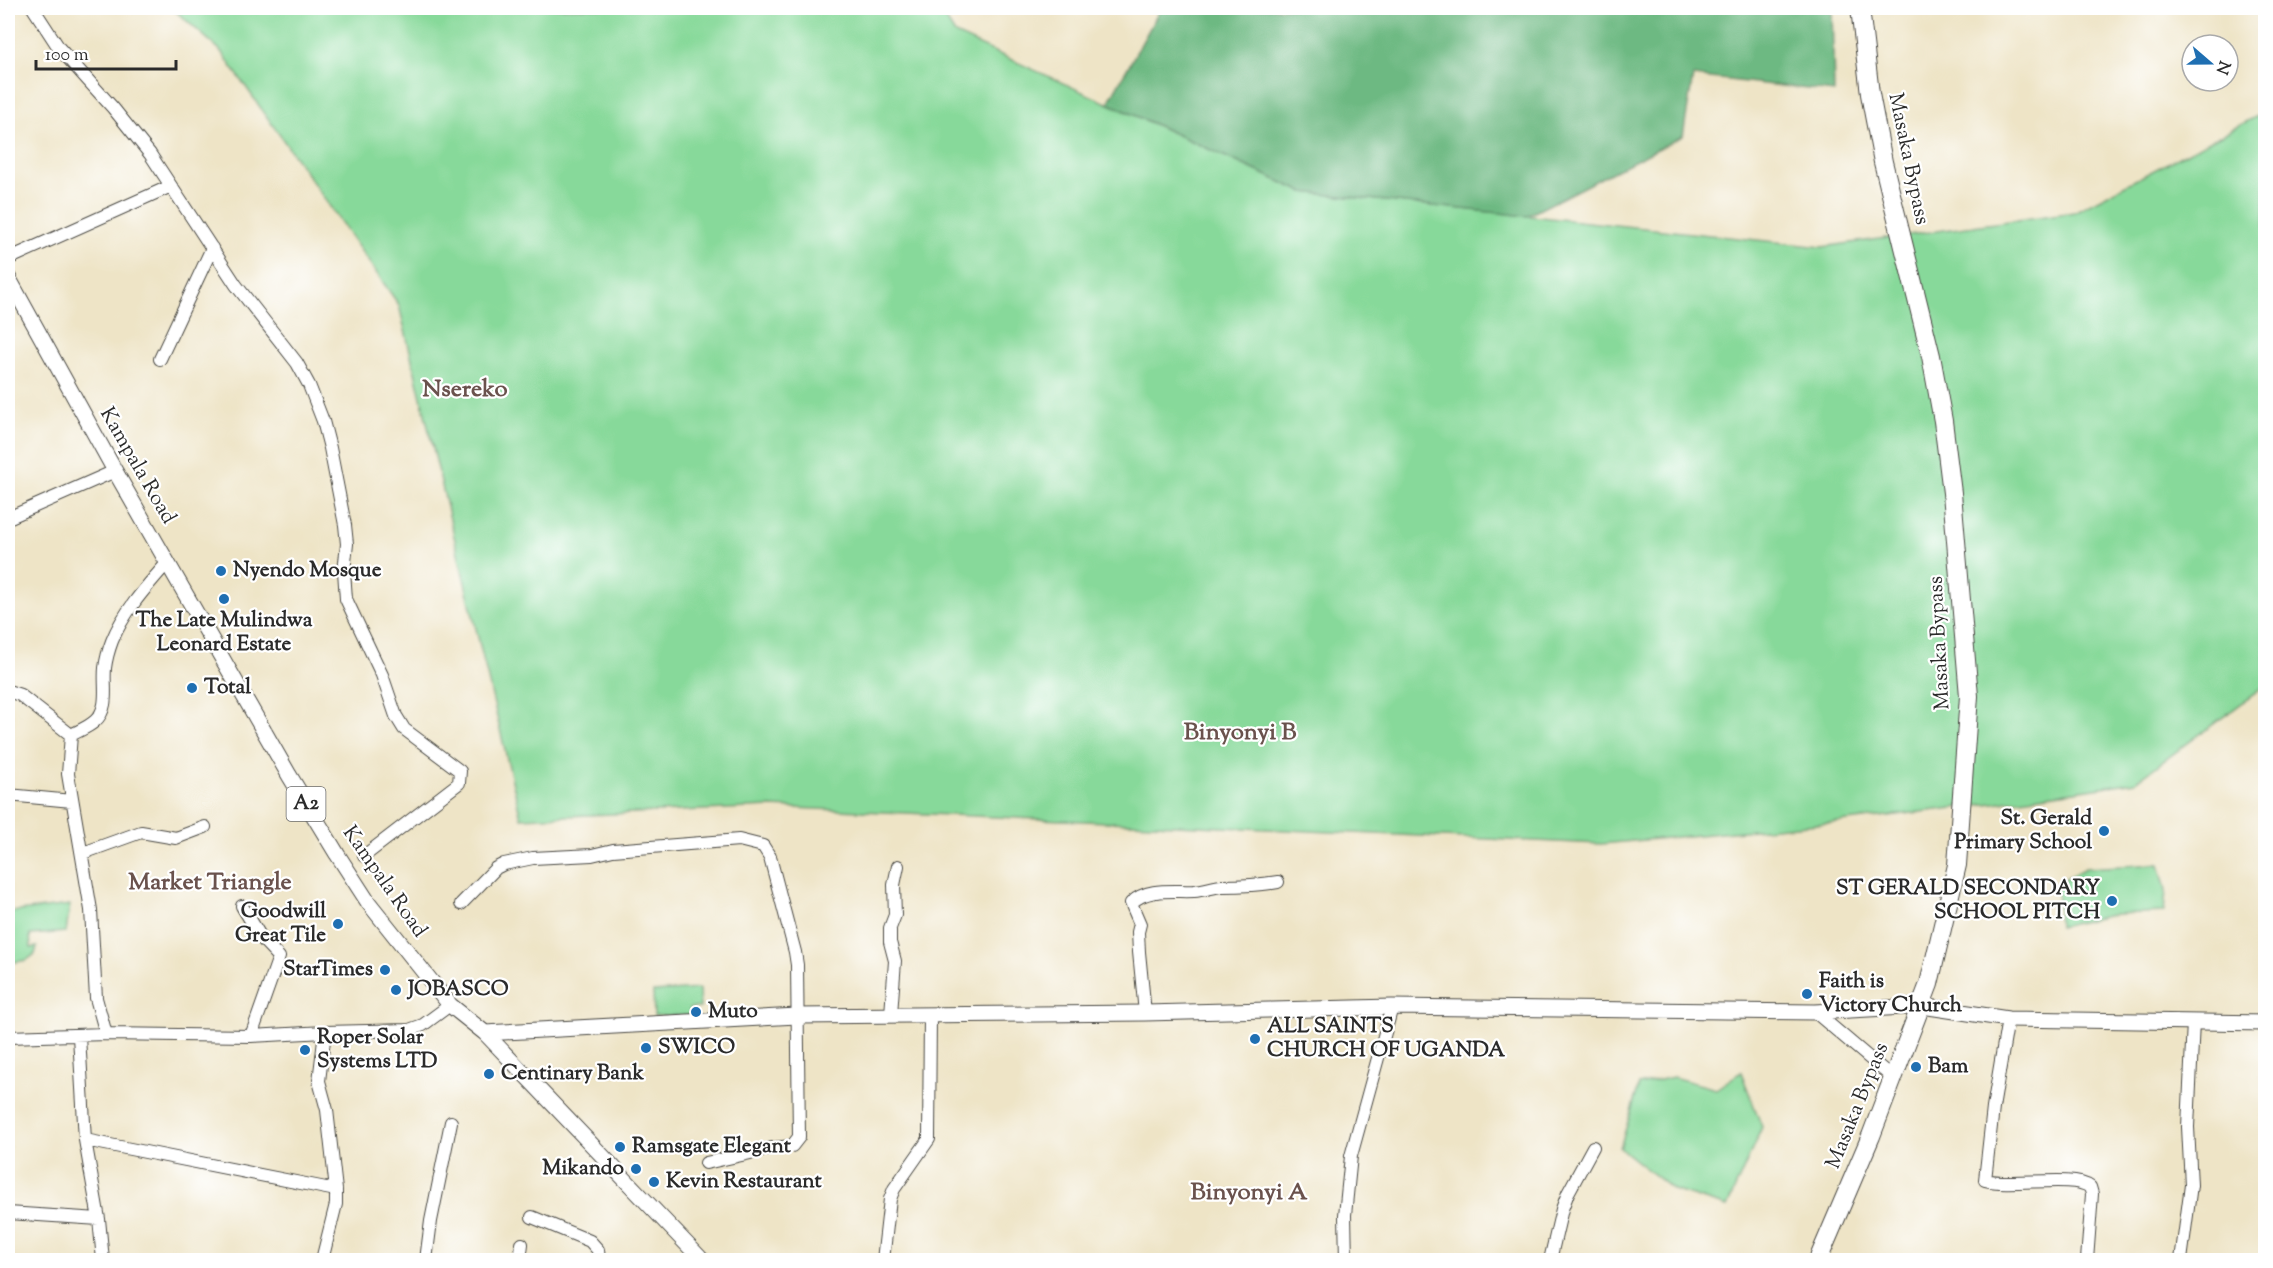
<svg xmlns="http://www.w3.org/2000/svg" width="2273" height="1268" font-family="'Sorts Mill Goudy',serif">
<rect width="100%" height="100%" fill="#fff"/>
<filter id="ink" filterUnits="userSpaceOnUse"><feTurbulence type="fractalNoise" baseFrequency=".0167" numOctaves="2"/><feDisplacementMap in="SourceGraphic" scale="12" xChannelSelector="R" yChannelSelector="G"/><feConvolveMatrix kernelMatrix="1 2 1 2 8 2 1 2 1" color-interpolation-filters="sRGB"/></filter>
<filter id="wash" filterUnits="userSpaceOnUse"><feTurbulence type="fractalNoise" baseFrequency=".008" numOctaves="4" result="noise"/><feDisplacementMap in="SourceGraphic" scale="24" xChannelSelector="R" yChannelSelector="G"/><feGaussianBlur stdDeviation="1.35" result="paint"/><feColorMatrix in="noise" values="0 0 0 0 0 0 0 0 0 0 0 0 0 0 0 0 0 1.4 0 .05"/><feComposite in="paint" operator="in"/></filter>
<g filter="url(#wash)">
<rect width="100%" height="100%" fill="#eee4c6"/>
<!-- green -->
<path fill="#87d99a" stroke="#598262" stroke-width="1.5" d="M172 8H939L955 34 1303 192 1822 247 2074 212 2265 112V686L2135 782 1994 803 1839 822 1601 844 771 807 521 818 399 305 220 50Z
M2159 864 2166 890 2164 912 2116 914 2059 927 2057 883 2085 868Z
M8 902 11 912 70 905 66 932 30 935 31 948 37 947 35 954 27 960 8 963Z
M699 989 700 1008H690V1015L654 1016 653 992Z
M1741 1072 1762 1127 1727 1207 1673 1190 1620 1148 1639 1085 1673 1077 1716 1089Z"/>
<!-- forest -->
<path fill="#6db982" stroke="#4c7256" stroke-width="1.5" d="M1161 8H1832L1834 92 1693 76 1683 136 1527 216 1303 192 1108 103Z"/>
</g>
<g filter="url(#ink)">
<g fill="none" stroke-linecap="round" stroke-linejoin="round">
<defs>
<path id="minor" d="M33 8 59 48 113 108 150 154 236 285 297 363 309 385 323 421 330 448 345 525 347 544 344 571 346 599 382 675 396 716 404 729 460 771 459 783 364 856
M8 259 171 186
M160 359 212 248
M8 518 115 471
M8 691 20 695 71 735
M8 795 72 801
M83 853 141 832 176 838 205 827
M461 904 496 868 504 864 533 858 592 855 613 850 739 840 763 846 770 857 795 952 797 965 799 1137 792 1146 772 1148 706 1163
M242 906 262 939 279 957 251 1036
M1815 1012 1894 1079
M1145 1013 1139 952 1138 932 1140 924 1131 903C1148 887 1173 892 1194 891 1204 890 1213 887 1222 886 1241 886 1259 885 1278 882
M891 1014 895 961 890 942V928L895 915 894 885 898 866
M2008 1019 1993 1108 1985 1180C2011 1187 2073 1174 2090 1187L2092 1194 2087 1260
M106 1034 96 998 91 910 68 774 71 735C78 731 89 727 95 721 110 708 103 686 105 668 106 660 109 649 112 641 124 611 147 586 168 562
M79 1036 85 1140 99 1219 103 1260
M8 1037 106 1034 251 1036 325 1032 409 1030 423 1025 450 1005
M85 1140 336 1190
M8 1213 99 1219
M532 1217 590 1241 598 1250 599 1260
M322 1260 336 1204V1190L327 1110 319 1081 325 1032
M426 1260 431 1221 451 1122
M520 1260 522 1244
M883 1260 890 1199 894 1189 929 1139 930 1014
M1346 1260 1345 1215 1351 1156 1392 1007
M1550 1260 1562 1209 1568 1193 1593 1147
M2181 1260 2191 1185 2188 1127 2193 1022"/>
<path id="major" d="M8 277 115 471 289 775 337 854 368 902 450 1005 485 1033 702 1260
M485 1033 797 1016 1145 1013 1392 1007 1815 1012 1922 1006 2008 1019 2266 1023"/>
<path id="highway" d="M1818 1260 1871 1136 1929 984 1957 865 1969 696 1952 493 1943 421 1931 356 1883 162 1870 94 1860 8"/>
</defs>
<!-- minor casing -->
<use href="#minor" stroke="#484742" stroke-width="14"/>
<!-- major casing -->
<use href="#major" stroke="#484742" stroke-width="17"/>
<!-- highway casing -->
<use href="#highway" stroke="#484742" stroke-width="20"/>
<!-- minor -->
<use href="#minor" stroke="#fff" stroke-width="12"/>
<!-- major -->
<use href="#major" stroke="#fff" stroke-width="15"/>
<!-- highway -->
<use href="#highway" stroke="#fff" stroke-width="18"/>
</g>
</g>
<!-- markers -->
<g fill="#1f6fb2" stroke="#fff" stroke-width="2">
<circle cx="221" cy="571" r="6"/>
<circle cx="224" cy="599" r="6"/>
<circle cx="192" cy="688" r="6"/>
<circle cx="2104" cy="831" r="6"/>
<circle cx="2112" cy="901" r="6"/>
<circle cx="338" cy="924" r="6"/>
<circle cx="385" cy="970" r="6"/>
<circle cx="396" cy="990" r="6"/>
<circle cx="1807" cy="994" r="6"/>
<circle cx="696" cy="1012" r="6"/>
<circle cx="1255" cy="1039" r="6"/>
<circle cx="646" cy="1048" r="6"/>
<circle cx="305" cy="1050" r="6"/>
<circle cx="1916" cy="1067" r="6"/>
<circle cx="489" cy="1074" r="6"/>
<circle cx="620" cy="1147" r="6"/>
<circle cx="636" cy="1169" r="6"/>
<circle cx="654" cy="1182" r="6"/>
</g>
<g text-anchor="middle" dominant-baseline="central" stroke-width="4.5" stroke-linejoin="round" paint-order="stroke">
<!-- shield labels -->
<rect fill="#fff" stroke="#6b6b6b" stroke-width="1.5" x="286.5" y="787" width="39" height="34" rx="4.5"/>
<g font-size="20" font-weight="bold" fill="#2b2b2b">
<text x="306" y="804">A2</text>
</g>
<!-- street labels -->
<g font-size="21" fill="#2b2b2b" stroke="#fff">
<text transform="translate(1908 159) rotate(78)">Masaka Bypass</text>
<text transform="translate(137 466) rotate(60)">Kampala Road</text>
<text transform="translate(1940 643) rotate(-93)">Masaka Bypass</text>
<text transform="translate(384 882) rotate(55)">Kampala Road</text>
<text transform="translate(1858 1106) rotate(-68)">Masaka Bypass</text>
</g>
<!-- poi labels -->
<g font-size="21" font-weight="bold" fill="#2b2b2b" stroke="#fff" text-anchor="start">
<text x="233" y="571">Nyendo Mosque</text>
<text x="224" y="621" text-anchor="middle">The Late Mulindwa<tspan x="224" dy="24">Leonard Estate</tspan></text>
<text x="204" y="688">Total</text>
<text x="2092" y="819" text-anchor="end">St. Gerald<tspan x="2092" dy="24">Primary School</tspan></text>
<text x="2100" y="889" text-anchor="end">ST GERALD SECONDARY<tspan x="2100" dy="24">SCHOOL PITCH</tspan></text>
<text x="326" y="912" text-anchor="end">Goodwill<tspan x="326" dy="24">Great Tile</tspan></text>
<text x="373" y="970" text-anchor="end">StarTimes</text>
<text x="1819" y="982">Faith is<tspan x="1819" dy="24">Victory Church</tspan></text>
<text x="408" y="990">JOBASCO</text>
<text x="708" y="1012">Muto</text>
<text x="1267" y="1027">ALL SAINTS<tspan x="1267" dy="24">CHURCH OF UGANDA</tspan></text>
<text x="317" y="1038">Roper Solar<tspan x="317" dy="24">Systems LTD</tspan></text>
<text x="658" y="1048">SWICO</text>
<text x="1928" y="1067">Bam</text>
<text x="501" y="1074">Centinary Bank</text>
<text x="632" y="1147">Ramsgate Elegant</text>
<text x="624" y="1169" text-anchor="end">Mikando</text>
<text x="666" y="1182">Kevin Restaurant</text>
</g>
<!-- quarter labels -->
<g font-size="24" font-weight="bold" fill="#6a524d" stroke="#fff">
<text x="465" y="390">Nsereko</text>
<text x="1240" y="733">Binyonyi B</text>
<text x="210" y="883">Market Triangle</text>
<text x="1249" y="1193">Binyonyi A</text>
</g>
</g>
<!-- margin -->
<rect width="2273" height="1268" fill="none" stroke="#fff" stroke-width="30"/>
<!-- north arrow -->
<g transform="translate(2210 63) rotate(110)"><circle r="28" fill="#ffffff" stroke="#aaaaaa" stroke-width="1.5"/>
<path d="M0-4.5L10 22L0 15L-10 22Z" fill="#1f6fb2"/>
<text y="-9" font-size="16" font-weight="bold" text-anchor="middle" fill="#2b2b2b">N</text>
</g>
<!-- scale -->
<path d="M36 60v9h140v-9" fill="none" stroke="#2b2b2b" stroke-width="3"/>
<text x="45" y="60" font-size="18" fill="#2b2b2b" stroke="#ffffff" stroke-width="4.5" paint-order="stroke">100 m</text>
</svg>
